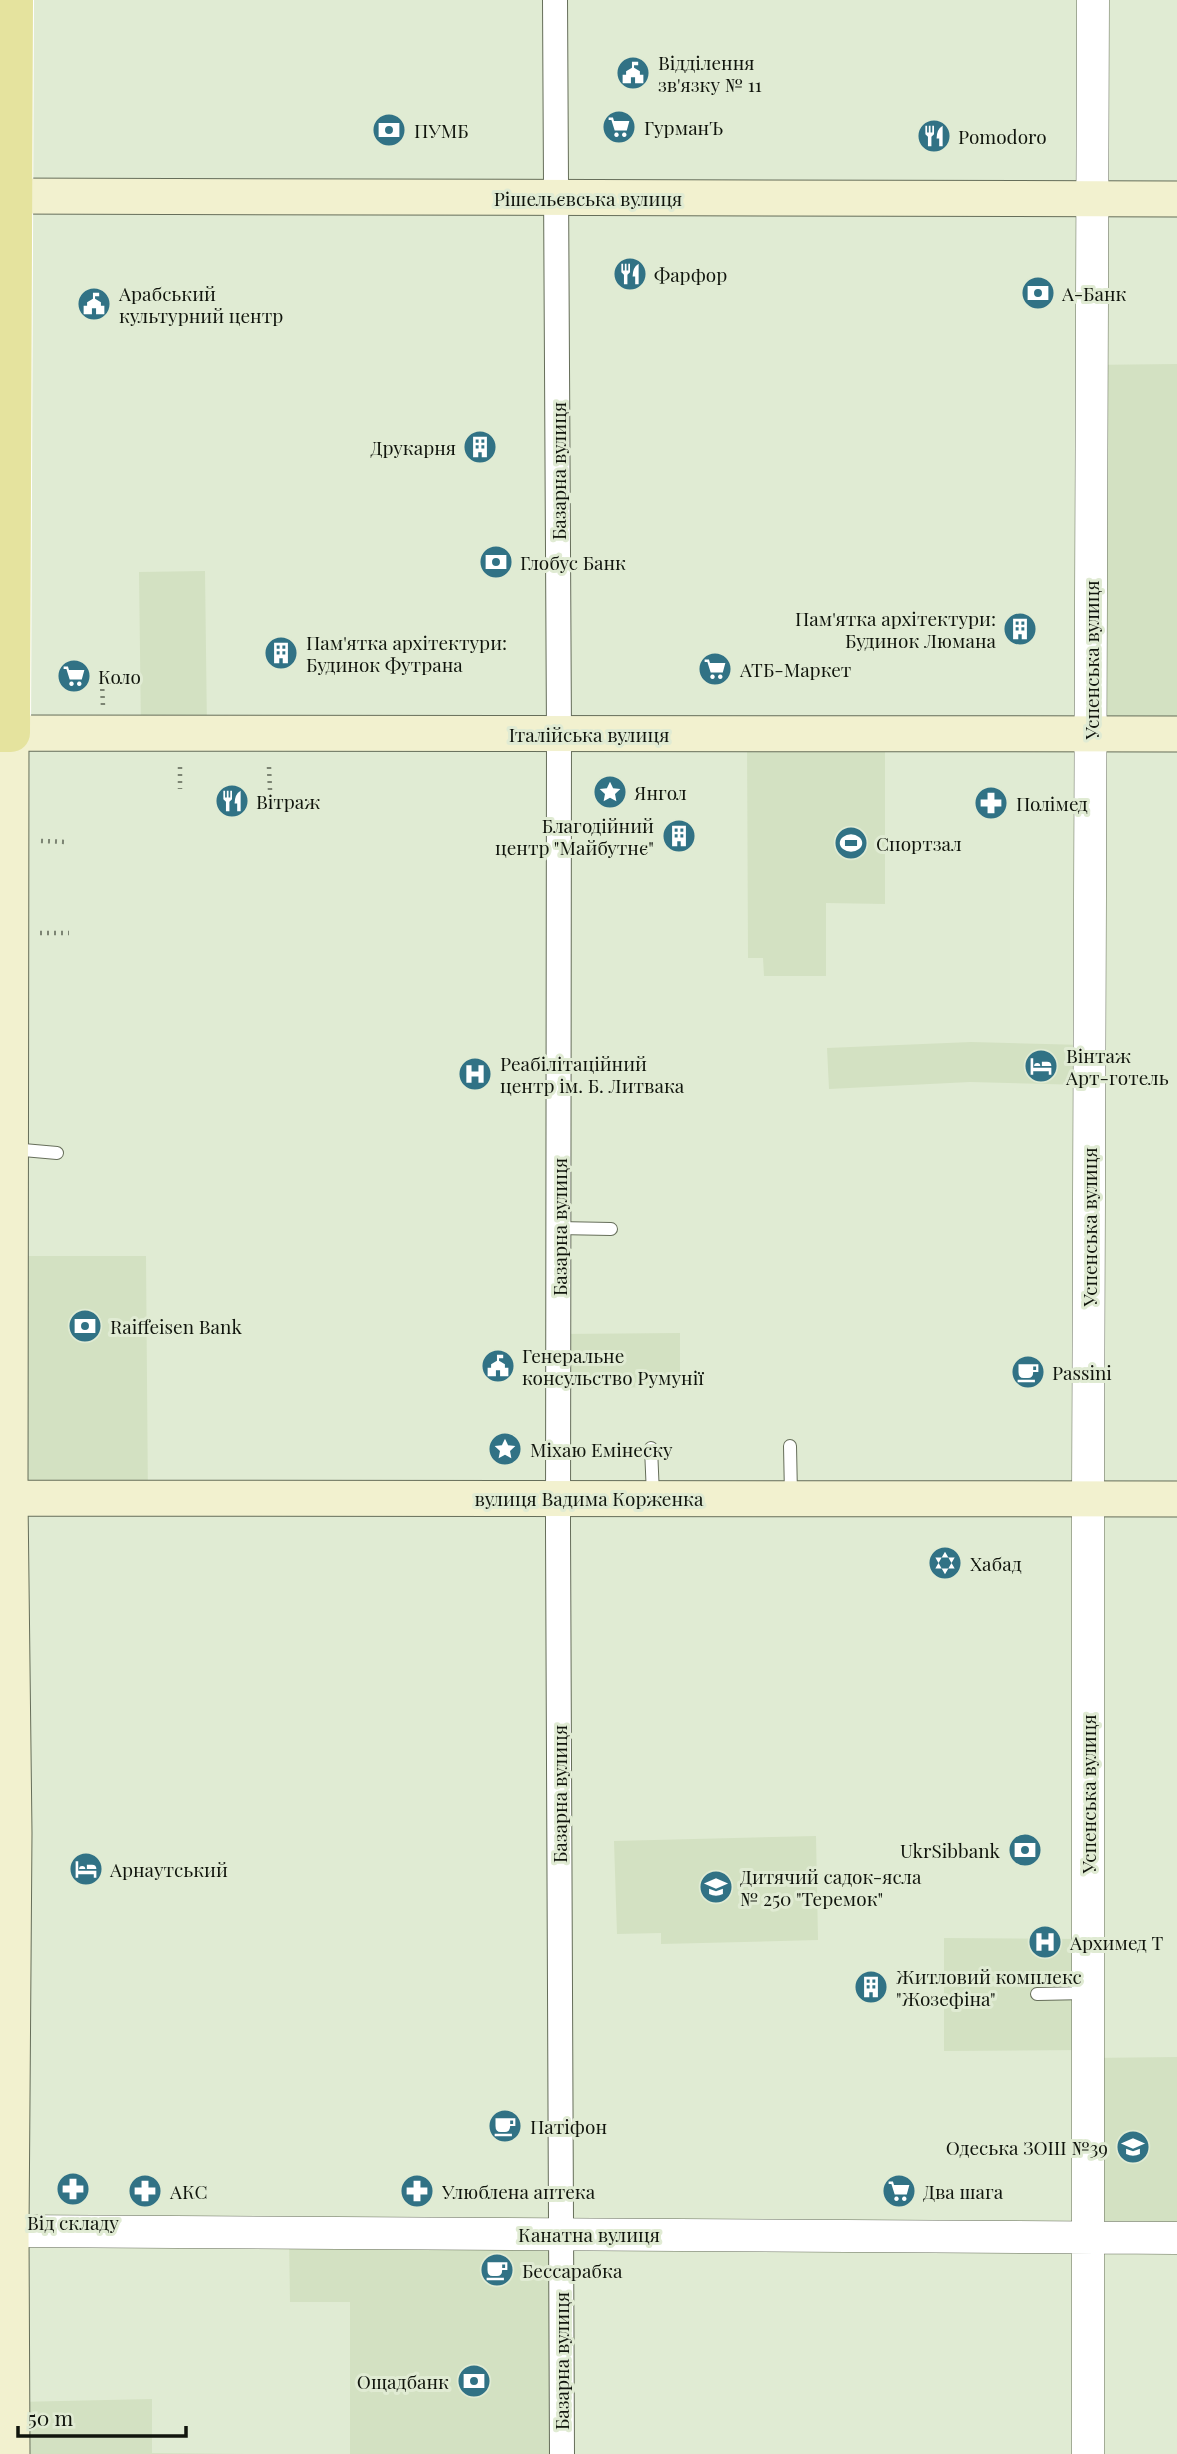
<svg xmlns="http://www.w3.org/2000/svg" width="1177" height="2454" font-family="'Playfair Display',serif">
<rect width="100%" height="100%" fill="#e0ebd3"/>
<!-- built -->
<path fill="#d3e1c2" d="M1177 364V732H1087L1086 365Z
M205 571 207 730 141 731 139 572Z
M747 737 885 740V904L826 903V976H764L763 958H748Z
M971 1042 1084 1045 1085 1085 970 1082 829 1089 827 1048Z
M12 1256H146L148 1504H13Z
M680 1333V1387L563 1388 560 1334Z
M816 1836 818 1940 661 1944V1933L617 1934 614 1841Z
M944 1938 1084 1939V2050L944 2051Z
M1177 2057V2236H1089V2058Z
M558 2235V2454H350V2302H290L289 2236Z
M152 2399V2453L246 2454H17L16 2402Z"/>
<g fill="none" stroke-linecap="round" stroke-linejoin="round">
<defs>
<path id="service" d="M12 1149 57 1153
M558 1228 611 1229
M790 1446 791 1495
M651 1448 653 1495
M1037 1994 1087 1993"/>
<path id="minor" d="M555 0 559 734 558 1530 562 2454"/>
<path id="tertiary" d="M11 2231 1177 2238
M1088 2454V1499L1093 0"/>
<path id="secondary" d="M0 196 1177 199
M0 1498 1177 1499
M12 2454 11 2231 14 1833 10 1498 11 733 1177 734"/>
<path id="primary" d="M0 733H11L14 0"/>
</defs>
<!-- service casing -->
<use href="#service" stroke="#666e5a" stroke-width="14"/>
<!-- minor casing -->
<use href="#minor" stroke="#666e5a" stroke-width="26"/>
<!-- tertiary casing -->
<use href="#tertiary" stroke="#666e5a" stroke-width="33"/>
<!-- secondary casing -->
<use href="#secondary" stroke="#666e5a" stroke-width="37"/>
<!-- primary casing -->
<use href="#primary" stroke="#fff" stroke-width="40"/>
<!-- path -->
<path stroke="#7c8473" stroke-width="4.5" stroke-dasharray="2 5" stroke-linecap="butt" d="M102 682 103 707
M180 767V789
M269 767 270 790
M41 841 67 842
M40 933H69"/>
<!-- service -->
<use href="#service" stroke="#fff" stroke-width="12"/>
<!-- minor -->
<use href="#minor" stroke="#fff" stroke-width="24"/>
<!-- tertiary -->
<use href="#tertiary" stroke="#fff" stroke-width="32"/>
<!-- secondary -->
<use href="#secondary" stroke="#f2f1cf" stroke-width="35"/>
<!-- primary -->
<use href="#primary" stroke="#e5e39e" stroke-width="38"/>
</g>
<!-- icons -->
<defs>
<symbol id="civic-disc" viewBox="-11 -11 22 22"><circle r="9.5" fill="#317285" stroke="#e0ebd3"/><path d="M-.6-6.5H3V-4.5H.6V-3L4-1V1h2V6H-6V1h2V-1L-.6-3ZM-1.2 2.5V6h2.4V2.5Z" fill="#fff"/></symbol>
<symbol id="supermarket-disc" viewBox="-11 -11 22 22"><circle r="9.5" fill="#317285" stroke="#e0ebd3"/><path d="M-6-5.5h2.5l.6 2H6L4.5 2H-2.5L-4.4-4H-6ZM-1.5 3.2a1.3 1.3 0 1 0 .1 0ZM3 3.2a1.3 1.3 0 1 0 .1 0Z" fill="#fff"/></symbol>
<symbol id="bank-disc" viewBox="-11 -11 22 22"><circle r="9.5" fill="#317285" stroke="#e0ebd3"/><path d="M-6-4H6V4H-6ZM0-2.3a2.3 2.3 0 1 0 0 4.6a2.3 2.3 0 1 0 0-4.6Z" fill="#fff"/></symbol>
<symbol id="restaurant-disc" viewBox="-11 -11 22 22"><circle r="9.5" fill="#317285" stroke="#e0ebd3"/><path d="M-5-6h1v4h1v-4h1v4h1v-4h1v5L-1.5 .5V6h-2V.5L-5-1ZM5-6V6H3V1.5H1.5Q1.5-4 5-6Z" fill="#fff"/></symbol>
<symbol id="building-disc" viewBox="-11 -11 22 22"><circle r="9.5" fill="#317285" stroke="#e0ebd3"/><path d="M-4-6H4V6H1V3H-1V6H-4ZM-2.5-4.3h1.7v1.8h-1.7ZM.8-4.3h1.7v1.8H.8ZM-2.5-1h1.7V.8h-1.7ZM.8-1h1.7V.8H.8Z" fill="#fff"/></symbol>
<symbol id="sight-disc" viewBox="-11 -11 22 22"><circle r="9.5" fill="#317285" stroke="#e0ebd3"/><path d="M0-6L1.8-2.2L6-1.7L2.9 1.2L3.7 5.4L0 3.3L-3.7 5.4L-2.9 1.2L-6-1.7L-1.8-2.2Z" fill="#fff"/></symbol>
<symbol id="pharmacy-disc" viewBox="-11 -11 22 22"><circle r="9.5" fill="#317285" stroke="#e0ebd3"/><path d="M-2-6h4v4h4v4h-4v4h-4v-4h-4v-4h4Z" fill="#fff"/></symbol>
<symbol id="stadium-disc" viewBox="-11 -11 22 22"><circle r="9.5" fill="#317285" stroke="#e0ebd3"/><path d="M0-5a6.5 5 0 1 0 0 10a6.5 5 0 1 0 0-10ZM-3.5-1.8h7v3.6h-7Z" fill="#fff"/></symbol>
<symbol id="hotel-disc" viewBox="-11 -11 22 22"><circle r="9.5" fill="#317285" stroke="#e0ebd3"/><path d="M-6-4.5h1.5V1H6V5H4.5V3h-9V5H-6ZM-4 0a1.8 1.8 0 1 1 3.6 0ZM.5 0V-2.5h3Q6-2.5 6 0Z" fill="#fff"/></symbol>
<symbol id="hospital-disc" viewBox="-11 -11 22 22"><circle r="9.5" fill="#317285" stroke="#e0ebd3"/><path d="M-5-5h3v3.5h4V-5h3V5h-3V1.5h-4V5h-3Z" fill="#fff"/></symbol>
<symbol id="cafe-disc" viewBox="-11 -11 22 22"><circle r="9.5" fill="#317285" stroke="#e0ebd3"/><path d="M-5.5-4.5H6V0H3Q3 3.5 0 3.5H-2.5Q-5.5 3.5-5.5 0ZM3-3.2v2h1.7v-2ZM-6 4.5H4V6H-6Z" fill="#fff"/></symbol>
<symbol id="synagogue-disc" viewBox="-11 -11 22 22"><circle r="9.5" fill="#317285" stroke="#e0ebd3"/><path d="M0-6.5L5.6 3.2H-5.6ZM0 6.5L5.6-3.2H-5.6Z" fill="#fff"/></symbol>
<symbol id="school-disc" viewBox="-11 -11 22 22"><circle r="9.5" fill="#317285" stroke="#e0ebd3"/><path d="M0-5L7-2L0 1L-7-2ZM-4 1L0 2.5L4 1V4Q0 6-4 4Z" fill="#fff"/></symbol>
</defs>
<g fill-rule="evenodd">
<use href="#civic-disc" x="614" y="54" width="38" height="38"/>
<use href="#supermarket-disc" x="600" y="108" width="38" height="38"/>
<use href="#bank-disc" x="370" y="111" width="38" height="38"/>
<use href="#restaurant-disc" x="915" y="117" width="38" height="38"/>
<use href="#restaurant-disc" x="611" y="255" width="38" height="38"/>
<use href="#bank-disc" x="1019" y="274" width="38" height="38"/>
<use href="#civic-disc" x="75" y="285" width="38" height="38"/>
<use href="#building-disc" x="461" y="428" width="38" height="38"/>
<use href="#bank-disc" x="477" y="543" width="38" height="38"/>
<use href="#building-disc" x="1001" y="610" width="38" height="38"/>
<use href="#building-disc" x="262" y="634" width="38" height="38"/>
<use href="#supermarket-disc" x="696" y="650" width="38" height="38"/>
<use href="#supermarket-disc" x="55" y="657" width="38" height="38"/>
<use href="#sight-disc" x="591" y="773" width="38" height="38"/>
<use href="#restaurant-disc" x="213" y="782" width="38" height="38"/>
<use href="#pharmacy-disc" x="972" y="784" width="38" height="38"/>
<use href="#building-disc" x="660" y="817" width="38" height="38"/>
<use href="#stadium-disc" x="832" y="824" width="38" height="38"/>
<use href="#hotel-disc" x="1022" y="1047" width="38" height="38"/>
<use href="#hospital-disc" x="456" y="1055" width="38" height="38"/>
<use href="#bank-disc" x="66" y="1307" width="38" height="38"/>
<use href="#civic-disc" x="479" y="1347" width="38" height="38"/>
<use href="#cafe-disc" x="1009" y="1353" width="38" height="38"/>
<use href="#sight-disc" x="486" y="1430" width="38" height="38"/>
<use href="#synagogue-disc" x="926" y="1544" width="38" height="38"/>
<use href="#bank-disc" x="1006" y="1831" width="38" height="38"/>
<use href="#hotel-disc" x="67" y="1850" width="38" height="38"/>
<use href="#school-disc" x="697" y="1868" width="38" height="38"/>
<use href="#hospital-disc" x="1026" y="1923" width="38" height="38"/>
<use href="#building-disc" x="852" y="1968" width="38" height="38"/>
<use href="#cafe-disc" x="486" y="2107" width="38" height="38"/>
<use href="#school-disc" x="1114" y="2128" width="38" height="38"/>
<use href="#pharmacy-disc" x="54" y="2170" width="38" height="38"/>
<use href="#pharmacy-disc" x="126" y="2172" width="38" height="38"/>
<use href="#pharmacy-disc" x="398" y="2172" width="38" height="38"/>
<use href="#supermarket-disc" x="880" y="2172" width="38" height="38"/>
<use href="#cafe-disc" x="478" y="2251" width="38" height="38"/>
<use href="#bank-disc" x="455" y="2362" width="38" height="38"/>
</g>
<g text-anchor="middle" dominant-baseline="central" stroke-width="6" stroke-linejoin="round" paint-order="stroke">
<!-- poi labels -->
<g font-size="19" fill="#11150d" stroke="#e0ebd3" text-anchor="start">
<text x="658" y="62">Відділення<tspan x="658" dy="22">зв'язку № 11</tspan></text>
<text x="644" y="127">ГурманЪ</text>
<text x="414" y="130">ПУМБ</text>
<text x="958" y="136">Pomodoro</text>
<text x="654" y="274">Фарфор</text>
<text x="119" y="293">Арабський<tspan x="119" dy="22">культурний центр</tspan></text>
<text x="1062" y="293">А-Банк</text>
<text x="456" y="447" text-anchor="end">Друкарня</text>
<text x="520" y="562">Глобус Банк</text>
<text x="996" y="618" text-anchor="end">Пам'ятка архітектури:<tspan x="996" dy="22">Будинок Люмана</tspan></text>
<text x="306" y="642">Пам'ятка архітектури:<tspan x="306" dy="22">Будинок Футрана</tspan></text>
<text x="740" y="669">АТБ-Маркет</text>
<text x="98" y="676">Коло</text>
<text x="634" y="792">Янгол</text>
<text x="256" y="801">Вітраж</text>
<text x="1016" y="803">Полімед</text>
<text x="654" y="825" text-anchor="end">Благодійний<tspan x="654" dy="22">центр "Майбутнє"</tspan></text>
<text x="876" y="843">Спортзал</text>
<text x="1066" y="1055">Вінтаж<tspan x="1066" dy="22">Арт-готель</tspan></text>
<text x="500" y="1063">Реабілітаційний<tspan x="500" dy="22">центр ім. Б. Литвака</tspan></text>
<text x="110" y="1326">Raiffeisen Bank</text>
<text x="522" y="1355">Генеральне<tspan x="522" dy="22">консульство Румунії</tspan></text>
<text x="1052" y="1372">Passini</text>
<text x="530" y="1449">Міхаю Емінеску</text>
<text x="970" y="1563">Хабад</text>
<text x="1000" y="1850" text-anchor="end">UkrSibbank</text>
<text x="110" y="1869">Арнаутський</text>
<text x="740" y="1876">Дитячий садок-ясла<tspan x="740" dy="22">№ 250 "Теремок"</tspan></text>
<text x="1070" y="1942">Архимед Т</text>
<text x="896" y="1976">Житловий комплекс<tspan x="896" dy="22">"Жозефіна"</tspan></text>
<text x="530" y="2126">Патiфон</text>
<text x="1108" y="2147" text-anchor="end">Одеська ЗОШ №39</text>
<text x="170" y="2191">АКС</text>
<text x="442" y="2191">Улюблена аптека</text>
<text x="923" y="2191">Два шага</text>
<text x="73" y="2222" text-anchor="middle">Від складу</text>
<text x="522" y="2270">Бессарабка</text>
<text x="449" y="2381" text-anchor="end">Ощадбанк</text>
</g>
<!-- street labels -->
<g font-size="19" fill="#11150d" stroke="#e0ebd3">
<text x="588" y="198">Рішельєвська вулиця</text>
<text transform="translate(558 471) rotate(-90)">Базарна вулиця</text>
<text transform="translate(1091 660) rotate(-90)">Успенська вулиця</text>
<text x="589" y="734">Італійська вулиця</text>
<text transform="translate(559 1227) rotate(-90)">Базарна вулиця</text>
<text transform="translate(1089 1227) rotate(-90)">Успенська вулиця</text>
<text x="589" y="1498">вулиця Вадима Корженка</text>
<text transform="translate(559 1794) rotate(-90)">Базарна вулиця</text>
<text transform="translate(1088 1794) rotate(-90)">Успенська вулиця</text>
<text x="589" y="2234">Канатна вулиця</text>
<text transform="translate(561 2361) rotate(-90)">Базарна вулиця</text>
</g>
</g>
<!-- scale -->
<path d="M18 2426v10h168v-10" fill="none" stroke="#11150d" stroke-width="3.5"/>
<text x="28" y="2426" font-size="21" fill="#11150d" stroke="#e0ebd3" stroke-width="5" paint-order="stroke">50 m</text>
</svg>
